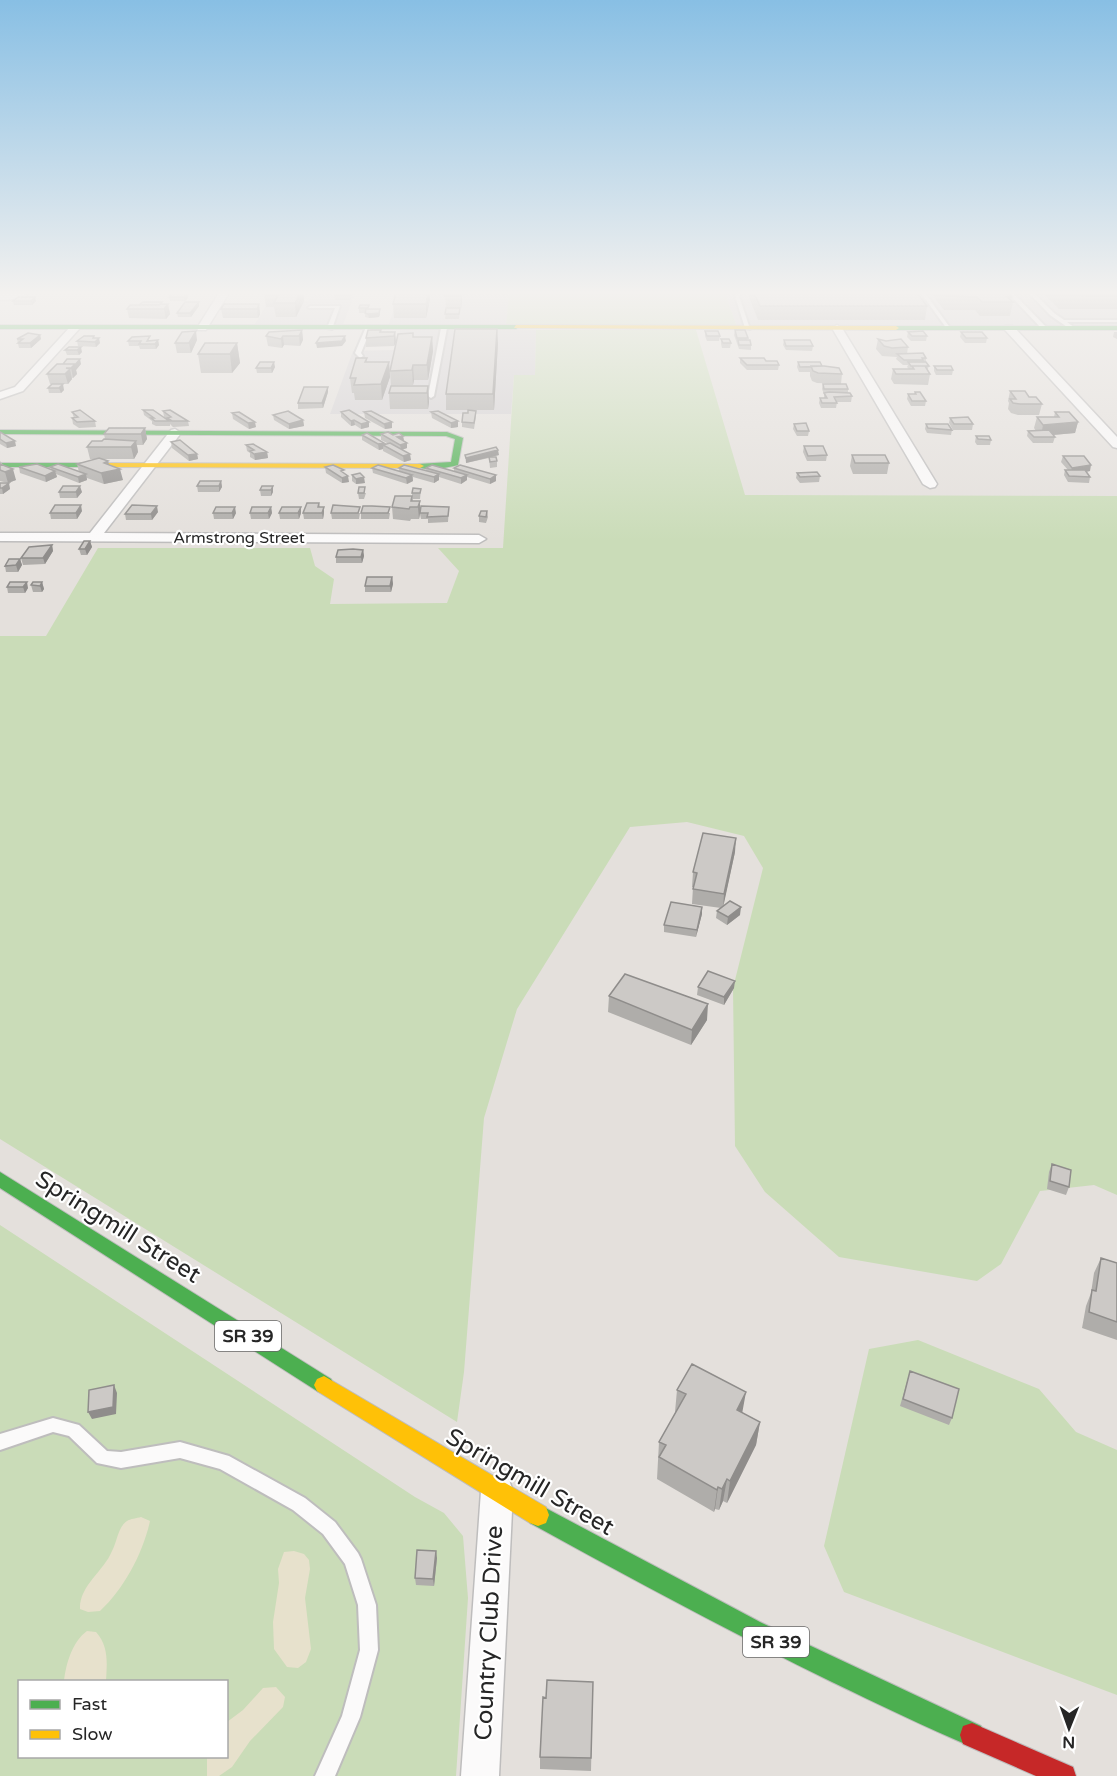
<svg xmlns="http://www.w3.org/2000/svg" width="1117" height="1776" font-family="'Varela Round',sans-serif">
<rect width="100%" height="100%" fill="#e4e0dc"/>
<!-- industrial -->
<path fill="#d4d1d3" d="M313 293H355L342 327H253L269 301H309Z
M399 293H509L506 329 536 330 535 375 514 376 511 414H330L353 351 394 350 401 328 388 327Z
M725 293H1117V327H737Z"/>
<!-- green -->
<path fill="#cadcb8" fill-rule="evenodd" d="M509 293H725L737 327 506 326Z
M536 330H696L745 495 1117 496V1195L1094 1185 1040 1191 1001 1264 977 1281 839 1257 765 1192 735 1146 733 988 763 868 744 836 687 822 630 827 517 1009 484 1118 464 1372 457 1422 0 1139V636H46L98 548H310L315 566 334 579 330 604 447 603 459 571 438 548H503L514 375H535Z
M0 1225 415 1497 444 1513 463 1536 468 1598 456 1776H0ZM20 1682H226V1756H20Z
M918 1340 1039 1389 1076 1432 1117 1450V1695L844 1592 824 1546 869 1349Z"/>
<!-- sand -->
<path fill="#e7e1cc" d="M141 1517 150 1521C143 1553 124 1589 100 1611L88 1612 80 1609C79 1586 104 1571 112 1551 117 1542 118 1527 127 1521 130 1519 137 1518 141 1517Z
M294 1551 304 1554 309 1560 310 1569 305 1598 311 1649 306 1662 298 1668 287 1667 274 1649 273 1622 279 1583 278 1569 284 1552Z
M87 1631 96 1632C109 1646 107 1664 106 1681H64C66 1664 72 1642 87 1631Z
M276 1687 285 1697 283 1707 250 1741 232 1767 219 1776H207V1757L226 1756 227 1722 243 1710 263 1688Z"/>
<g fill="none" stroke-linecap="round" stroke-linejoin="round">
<defs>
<path id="lane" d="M737 293H741L739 296 750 329 745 328 735 296Z
M921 293H925L951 329H947Z
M1008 293H1013L1046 327V329H1042Z
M1029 293H1034L1054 313 1064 320H1117V322H1067L1075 328 1070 329 1050 315Z
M310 306H340L332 329 327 328 335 308H308Z
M444 326 447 328 434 396 431 398 428 396 441 328Z
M366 327 371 328 361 353 363 356 360 358 355 353Z
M53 1418 79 1425 107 1451 121 1452 180 1442 229 1456 305 1498 335 1522 358 1553 361 1559 376 1605 378 1650 360 1717 335 1776H315L342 1716 360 1650 358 1605 345 1564 323 1534 293 1510 220 1469 180 1458 121 1468 97 1463 69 1436 53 1432 0 1450V1434Z"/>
<path id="street" d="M219 293H229L206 330H198L197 328Z
M0 294 22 293 27 296 22 299 0 300Z
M837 325 842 328 937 484 935 487 930 488 923 484 832 328Z
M71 326 80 328 23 391 0 399V392L15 387Z
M1005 326H1013L1117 437V448L1113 447 1005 330Z
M175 429 181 433 104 533 479 535 486 539 479 543 0 541V533H90L171 430Z
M497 1475 509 1480 513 1491 499 1776H461L481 1491 485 1480Z"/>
<path id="fast" d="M0 325H516L519 327 516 329H0Z
M1117 326V330H896L893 328 896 326Z
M0 430 447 432 463 438 458 465C446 468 427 472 416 466L417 464 451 462 455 439 446 436 0 434Z
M0 463H97L101 465 97 467H0Z
M0 1172 331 1379 334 1385 331 1391 324 1394 317 1391 0 1188Z
M538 1504 760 1622 981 1726 984 1735 981 1744 972 1747C925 1727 878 1704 832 1682 730 1632 630 1578 530 1523L527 1515 530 1507Z"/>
<path id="slow" d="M516 325 896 326 899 328 896 330 514 328Z
M94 463 420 464 424 466 420 468 97 467H94Z
M324 1376 546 1507 549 1515 546 1523 538 1526 530 1523 317 1391 314 1385 317 1379Z"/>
<path id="jam" d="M972 1723 1073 1767 1076 1776H1036L963 1744 960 1735 963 1726Z"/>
</defs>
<!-- lane casing -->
<use href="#lane" stroke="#bebdbd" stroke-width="4"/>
<!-- street casing -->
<use href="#street" stroke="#bebdbd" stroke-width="3"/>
<!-- fast casing -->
<use href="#fast" stroke="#bebdbd" stroke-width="2"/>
<!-- slow casing -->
<use href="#slow" stroke="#bebdbd" stroke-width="2"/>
<!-- jam casing -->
<use href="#jam" stroke="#bebdbd" stroke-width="2"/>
<!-- lane -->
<use href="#lane" fill="#fbfafa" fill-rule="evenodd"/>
<!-- street -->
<use href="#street" fill="#fbfafa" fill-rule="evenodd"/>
<!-- fast -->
<use href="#fast" fill="#4caf50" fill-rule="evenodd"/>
<!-- slow -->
<use href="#slow" fill="#ffc107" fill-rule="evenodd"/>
<!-- jam -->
<use href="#jam" fill="#c62828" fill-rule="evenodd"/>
</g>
<!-- wall -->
<path fill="#afadaa" d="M172 293 188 298 185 301H170L169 297Z
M303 293 304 301 296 317H276L274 307H266L264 294Z
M334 293H352L350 300H335Z
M396 293H430V300L426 318H394L393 304Z
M462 293V302L460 309 459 319H445L446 308 445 296Z
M750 293H917L927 306 925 320H758L749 297Z
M931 293H1009L1012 297 1011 301 1013 302 1010 316H980L975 310H944Z
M1043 293H1117V309H1059Z
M35 297 36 301 32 305H14L13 301Z
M199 302V306L191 317H178L177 313Z
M168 304 170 314 166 319 129 318 127 309 139 305Z
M259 304 260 314 258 318H223L221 309Z
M360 305 380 314 379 317 369 318 365 317V313H359V308Z
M302 330 303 340 300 346 284 345 282 348 268 346 266 336Z
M735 330 748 338 747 340 751 345V350L739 349 734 335Z
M705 331 720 336 719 341H707L705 336Z
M381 332H395L396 342 394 346 366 347V338Z
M908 332 927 336 926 341H911L907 337Z
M961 332 987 338 986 343H965L960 337Z
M1114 332H1117V339L1113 337Z
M40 335 41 339 31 348H19L17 339Z
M414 337H432L433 351 428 380H414L413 385 391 386 390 371Z
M94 338 100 343 96 347 78 346 77 341Z
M721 339 731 343 730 348H722L721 344Z
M878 339 908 347 907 354 926 358V362L929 366 927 371 930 374 928 385 894 384 891 379 893 369H909L907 367 908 365H903L896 359 897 357 882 356 876 349Z
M158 340 159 345 156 349H140L139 346H129L128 341Z
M197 340 191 353H177L175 343Z
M784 340 813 346 812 351 786 350 783 345Z
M237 343 240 363 232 373H201L198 354Z
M498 343 494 410H446V394Z
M69 347 82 352 79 355H67L65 350Z
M367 358V362H389L390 377 382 400H355L354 393H352L350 378Z
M740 358 766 361 779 365 778 370H747L740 363Z
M798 362 822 366 842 374 841 384 817 383 812 381 810 376V372H799L797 367Z
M81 364 76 370 77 374 73 378H72V379L68 384H50L47 374Z
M934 366 953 370 952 375H936L934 371Z
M275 367 272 373H257L256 368Z
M52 384 64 390 61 393H49L48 388Z
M823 384 848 389V393L852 396 851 402H837L836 408H821L819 403 820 398H824V394L822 389Z
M428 386 429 402 428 409H390L389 393Z
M1010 391 1029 397 1042 404 1039 415H1018L1011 413 1008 409 1009 403 1008 401Z
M328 392 323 408 298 409V403Z
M915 392 926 401 925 406H911L907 399 908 394H914Z
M143 410 167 420 164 417 163 411 188 421 189 426 173 427 170 424V426H156L152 424V421L144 415Z
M72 412 95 421 96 427 79 428 73 424 72 418H74Z
M341 412 369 427 361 429 355 425 351 426 341 417Z
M364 412 392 422V428L385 429 365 418Z
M431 412 458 421V427L451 428 432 418Z
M1055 412 1078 422 1075 433 1053 435 1055 437 1053 443H1033L1027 436 1028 431H1036L1034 428 1037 417H1054Z
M232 413 256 427 249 429 233 419Z
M468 413 476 416 474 429 462 427V422Z
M273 415 303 420 304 426 289 429 274 420Z
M950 418 973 424 972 430H953L949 423Z
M794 424 809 431 808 436H797L793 429Z
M926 424 952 430 951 435 927 433 925 429Z
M145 428 147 439 143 445H137L138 452 134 459H101L109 465 123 480 104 484 87 478V480L79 483 56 474 57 477 46 482 20 473 19 467 51 469 50 467 79 472 77 464 96 459H90L87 447 105 439 104 434Z
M0 432 16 446 7 448 0 444Z
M381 434 403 436 404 441 407 443V448L402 450 411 460 404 462 383 451V449L379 450 362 440V435L384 443V445L389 444 381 440Z
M976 436 991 440 990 445H977L975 442Z
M171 442 197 454 198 459 189 461 172 448Z
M246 445 267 452 268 458 255 460 250 457V453L247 451Z
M804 446 827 455 826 461H807L803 452Z
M465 455H499L490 457 497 461V467L490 468 489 458 466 463Z
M852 455 889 463 887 474H853L850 466Z
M1063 456 1090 471 1087 472 1090 477 1089 483 1068 482 1064 475 1065 470H1068L1061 462Z
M0 461 16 480 8 483 10 489 3 494H0V483H8L0 481Z
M460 465 496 481 490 484 467 477V480L461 484 439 477V480L434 483 413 477V481L407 484 373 473 372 468 399 471V468L426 471V468L454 471V468Z
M325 467 345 474 349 482 342 483 326 473Z
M797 473 820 476 819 482 800 483 796 478Z
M352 475 365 483 356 484 352 481Z
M221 481 222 487 219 492H198L197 486Z
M273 486V492L271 496H261L260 490Z
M421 489 420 499H413V501H420V512L449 507 448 522 428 523V519H421L420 514 419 519H411L410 521 393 519 392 507 412 496V493Z
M59 492H82L77 498H60Z
M358 493H366L364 499H359Z
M319 503 320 507H324V513L323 519H304L303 513Z
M271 507 272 513 269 519H251L250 513Z
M82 511 77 519H51L50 513Z
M487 511 488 517 486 523 479 522V516Z
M158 512 152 520H126L125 514Z
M213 513H236L233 519H214Z
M279 513H301L299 519H280Z
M331 513H360L359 519H332Z
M361 513H390L389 519H361Z
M90 541 92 547 87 555H81L79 549Z
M52 545 53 551 45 564 23 565 21 558Z
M363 550 364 556 362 563H336V557Z
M20 559 22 565 18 572H6L5 566Z
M392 577 393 584 391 592H365V586Z
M10 582 28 588 25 593H8L7 587Z
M42 582 44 589 42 592H33L31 585Z
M735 852 723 906 740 915 727 925 716 918 717 911 721 908 692 904 693 887H692L693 872Z
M702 914 696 937 664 932V925Z
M698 987 734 988 724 1005 697 995Z
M609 996 707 1020 691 1045 608 1012Z
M1052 1164 1069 1187 1066 1195 1047 1189 1049 1172Z
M1101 1258 1117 1263V1340L1082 1328 1086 1306 1091 1293 1094 1273Z
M910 1371 952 1418 949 1425 900 1406Z
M677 1390 742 1413 760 1422 756 1445 727 1503 723 1501 719 1510 715 1509 714 1512 657 1479 659 1442 676 1412H675Z
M437 1558 434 1586 416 1585 415 1578Z
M593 1682 591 1771 540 1769V1757L546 1698Z"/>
<!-- shaded-wall -->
<path fill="#8f8d8b" d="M187 293 188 298 185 301 184 297Z
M300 293H303L304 301 296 317 295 303Z
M428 293H430V300L426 318V304Z
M461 293H462V302L461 309Z
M35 297 36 301 32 305 31 301Z
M199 302V306L191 317 190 313Z
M168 304 170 314 166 319 164 309Z
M259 304 260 314 258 318 257 309Z
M380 309V314L379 317 369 318 368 314Z
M497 329 498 343 494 410 493 394Z
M302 330 303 340 300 346 299 336Z
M196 331 197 340 191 353 189 343Z
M395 332 396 342 394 346V336Z
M40 335 41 339 31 348 30 343Z
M283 336 284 345 282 348 281 339Z
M345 336 346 341 342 346 317 348 316 343Z
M432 337 433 351 428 380 427 365Z
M99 338 100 343 96 347 95 342Z
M158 340 159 345 156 349 155 344Z
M237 343 240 363 232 373 230 354Z
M81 347 82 352 79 355 77 350Z
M80 359 81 364 76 370 77 374 73 378 71 368Z
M274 362 275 367 272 373 271 368Z
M389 362 390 377 382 400 381 384Z
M413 365 414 380 413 385 412 370Z
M70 369 72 379 68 384 65 374Z
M63 384 64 390 61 393 59 388Z
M428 386 429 402 428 409 427 393Z
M328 387V392L323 408 322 403Z
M303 420 304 426 289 429V424Z
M354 420 355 425 351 426V421Z
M458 421V427L451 428V423Z
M255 422 256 427 249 429 248 423Z
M369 422V427L361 429V424Z
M392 422V428L385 429 384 424Z
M1078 422 1075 433 1041 436 1043 425Z
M145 428 147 439 143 445 141 434Z
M403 436 404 441 397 437Z
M15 441 16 446 7 448 6 443Z
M136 441 138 452 134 459 131 447Z
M384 443 383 449 379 450 378 444Z
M407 443V448L401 450 400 445Z
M498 450 499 455 466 463V458Z
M267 452 268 458 255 460 254 454Z
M197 454 198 459 189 461 188 455Z
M410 454 411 460 404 462 403 456Z
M108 461 111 471 120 469 123 480 104 484 101 473 104 463Z
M1091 465 1090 471 1071 473 1072 468Z
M13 469 16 480 8 483 5 472Z
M55 471 57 477 46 482 45 476Z
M86 474 87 480 79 483 78 477Z
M439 474V480L434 483V477Z
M412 475 413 481 407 484 406 478Z
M467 475V480L461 484V478Z
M496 475V481L490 484V479Z
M348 476 349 482 342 483V478Z
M364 477 365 483 356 484V479Z
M221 481 222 487 219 492V486Z
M9 483 10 489 3 494 2 488Z
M80 486 82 492 77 498 76 492Z
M273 486V492L271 496V490Z
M420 501V513L419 519 418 507Z
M81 505 82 511 77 519 76 513Z
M157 506 158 512 152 520 151 514Z
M235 507 236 513 233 519 232 513Z
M271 507 272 513 269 519 268 513Z
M301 507V513L299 519 298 513Z
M324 507V513L323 519 322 513Z
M90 541 92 547 87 555 85 549Z
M52 545 53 551 45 564 43 558Z
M363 550 364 556 362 563 361 557Z
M20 559 22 565 18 572 16 565Z
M392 577 393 584 391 592 390 586Z
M27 582 28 588 25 593 23 587Z
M42 582 44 589 42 592 40 586Z
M736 838 735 852 723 908 724 894Z
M702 907V914L696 937 697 930Z
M741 907 740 915 727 925 728 917Z
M735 981 734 988 724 1005V997Z
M708 1004 707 1020 691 1045 692 1030Z
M114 1385 117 1393 116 1414 92 1419 88 1412Z
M746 1392 742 1414 737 1410Z
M760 1422 756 1445 727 1503 730 1481Z
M727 1479 723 1501 719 1510 722 1489Z
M718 1487 715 1509 714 1512 717 1490Z
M436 1551 437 1558 434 1586 433 1579Z"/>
<!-- building -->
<path fill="#ccc9c6" stroke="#8f8d8b" stroke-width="1.5" d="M172 293H187L184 297H169Z
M264 293H300L295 303H274L279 293Z
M396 293H428L426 304H393Z
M446 293H461L460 296H445Z
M754 293H917L927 306H760Z
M944 293H1009L1012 297H1007L1013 302H982L977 297 946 296Z
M1059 293H1117V296L1062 295Z
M18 297H35L31 301H13Z
M143 302H162L159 305H139Z
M185 302H199L190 313H177Z
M168 304 164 309H127L130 305Z
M224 304H259L257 309H221Z
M360 305H369L368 308H359Z
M446 308H460L459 314H445Z
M366 309H380L379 313 368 314 365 313Z
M455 329H497L493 394H446Z
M302 330 299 336H283L281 339 266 336 269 332Z
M368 330H381L380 332H395L394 336 366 338Z
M735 330H745L748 338H737Z
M196 331 189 343H175L182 332Z
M705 331H718L720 336H707Z
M923 331 927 336H912L908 332Z
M961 332H982L987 338H966Z
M28 333 40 335 30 343H18L23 339H17Z
M413 333V337H432L427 365H413L412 370 390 371 398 334Z
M84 336H94L93 338H99L95 342 77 341Z
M150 336 147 341 158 340 155 344H139L141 341H128L132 337Z
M345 336 342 341 316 343 320 337Z
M721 339H729L731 343H723Z
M878 339 886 341 901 339 908 347 892 348 884 346Z
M738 340H750L751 345H739Z
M784 340H810L813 346H786Z
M205 343H237L230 354H198Z
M69 347H81L77 350H65Z
M923 353 926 358H922L923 360H904L897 354Z
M356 358H367L365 362H389L381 384 354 385 356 378H350Z
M740 358H764L766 361H777L779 365H747Z
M67 359H80L75 365V364H63Z
M260 362H274L271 368H256Z
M798 362H820L822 366 800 367Z
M908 362H926L929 366H911Z
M57 364H75L71 368H66L70 369 65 374H47Z
M811 366H824L839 368 842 374 818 373 813 371Z
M912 366H925L930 374H896L893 369H914Z
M934 366H951L953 370H937Z
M52 384H63L59 388H48Z
M823 384H846L848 389H824Z
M391 386H428L427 393H389Z
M304 387H328L322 403H298Z
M1010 391H1025L1029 397H1036L1042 404H1020L1013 403 1010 399H1016Z
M829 392 850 393 852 396 834 397 837 403H822L820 398H827L824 393Z
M915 392H920L926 401H912L908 394H916Z
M80 410 95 421 77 422 72 418 78 417 72 412Z
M143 410H153L169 421H155L151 418H154Z
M170 410 188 421H172L167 418 171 417 163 411Z
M349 410 369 422 361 424 354 420 351 421 341 412Z
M468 410 476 411 474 423 462 422 463 413H468Z
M288 411 303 420 289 424 273 415Z
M371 411 392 422 384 424 364 412Z
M438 411 458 421 451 423 431 412Z
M239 412 255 422 248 423 232 413Z
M1055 412H1069L1078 422 1043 425 1037 417H1059Z
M968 417 973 424H954L950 418Z
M806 423 809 431H797L794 424Z
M926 424H948L952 430 928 428Z
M109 428H145L141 434H104Z
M1049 430 1055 437H1034L1028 431Z
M0 432 15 441 6 443 0 439Z
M388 432 393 435 399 433 403 436 397 437 407 443 400 445 381 434Z
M367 433 384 443 378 444 362 435Z
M976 436H989L991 440 978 439Z
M104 439 136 441 131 447H87L92 441H102Z
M180 440 197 454 188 455 171 442Z
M390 443 410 454 403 456 383 445Z
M253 444 267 452 254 454 250 451 254 450 246 445Z
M804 446H823L827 455 808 456Z
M496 447 498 450 466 458 465 455Z
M852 455H885L889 463H855Z
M1063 456H1084L1091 465 1072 468Z
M489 457H496L497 461 490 462Z
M99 458 108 461 104 463 120 469 101 473 77 464Z
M0 464 13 469 5 472 0 470Z
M37 464 55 471 45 476 19 467Z
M58 464 86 474 78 477 50 467Z
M333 465 344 470 341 471 348 476 342 478 325 467Z
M378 465 412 475 406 478 372 468Z
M404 465 439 474 434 477 399 468Z
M432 465 467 475 461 478 426 468Z
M460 465 496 475 490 479 454 468Z
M1065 470H1085L1090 477 1069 476Z
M817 472 820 476 800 477 797 473Z
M360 473 364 477 356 479 352 475Z
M200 481H221L219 486H197Z
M0 483H9L2 488H0Z
M63 486H80L76 492H59Z
M262 486H273L271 490H260Z
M359 487H365L364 493H358Z
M413 488 421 489 420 493H412Z
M395 496H412L411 501H420L418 507H410L409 509 392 507Z
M307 503H319L318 507H324L322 513H303Z
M55 505H81L76 513H50Z
M132 505 157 506 151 514H125Z
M333 505 360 507 358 513H331Z
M363 506H372L390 507 388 513H361Z
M421 506 449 507 448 516 427 517 428 513H420Z
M216 507H235L232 513H213Z
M252 507H271L268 513H250Z
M282 507H301L298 513H279Z
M481 511H487L486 517 479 516Z
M84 541H90L85 549H79Z
M52 545 43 558H21L29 547Z
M353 549 363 550 361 557H336L338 550Z
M9 559H20L16 565 5 566Z
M367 577H392L390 586H365Z
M10 582H27L23 587H7Z
M33 582H42L40 586 31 585Z
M703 833 736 838 724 894 693 889 697 873 693 872Z
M730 901 741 907 728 917 717 911Z
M671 902 702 907 697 930 664 925Z
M708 971 735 981 724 997 698 987Z
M625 974 708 1004 692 1030 609 996Z
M1052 1164 1071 1170 1069 1187 1050 1181Z
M1101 1258 1117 1263V1322L1089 1312 1092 1290 1096 1291Z
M692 1364 746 1392 737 1410 760 1422 730 1481 727 1479 722 1489 718 1487 717 1490 659 1457 666 1445 659 1442 686 1394 677 1390Z
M910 1371 959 1389 952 1418 903 1399Z
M114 1385 113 1407 88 1412 89 1390Z
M417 1550 436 1551 433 1579 415 1578Z
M547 1680 593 1682 591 1758 540 1757 543 1697 546 1698Z"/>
<!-- sky -->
<linearGradient id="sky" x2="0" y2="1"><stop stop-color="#88bfe4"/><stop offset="0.54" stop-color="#f3f1ef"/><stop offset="1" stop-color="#f3f1ef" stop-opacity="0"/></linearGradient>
<rect width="1117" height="542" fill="url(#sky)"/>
<g text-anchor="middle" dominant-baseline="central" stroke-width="4.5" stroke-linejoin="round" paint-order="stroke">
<!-- far-street labels -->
<g font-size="16" fill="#262626" stroke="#fff">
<text x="239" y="538">Armstrong Street</text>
</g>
<!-- shield labels -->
<g fill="#fff" stroke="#676767" stroke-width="1.5">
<rect x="215" y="1321" width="66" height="30" rx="4.5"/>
<rect x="743" y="1627" width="66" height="30" rx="4.5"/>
</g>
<g font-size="18" font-weight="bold" fill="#262626">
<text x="248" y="1336">SR 39</text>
<text x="776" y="1642">SR 39</text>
</g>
<!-- near-street labels -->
<g font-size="24" fill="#262626" stroke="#fff">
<text transform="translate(118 1227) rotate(32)">Springmill Street</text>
<text transform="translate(530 1482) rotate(30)">Springmill Street</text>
<text transform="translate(489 1633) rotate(-87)">Country Club Drive</text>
</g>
</g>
<!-- legend -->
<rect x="18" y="1680" width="210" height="78" fill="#ffffff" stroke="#a8a8a8" stroke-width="1.5"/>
<rect x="30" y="1700" width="30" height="9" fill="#4caf50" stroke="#a8a8a8" stroke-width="1.5"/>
<text x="72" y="1710" font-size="18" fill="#262626">Fast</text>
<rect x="30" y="1730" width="30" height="9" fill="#ffc107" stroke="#a8a8a8" stroke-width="1.5"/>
<text x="72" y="1740" font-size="18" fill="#262626">Slow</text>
<!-- north arrow -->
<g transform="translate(1069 1728) rotate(181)" stroke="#ffffff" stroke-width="4.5" paint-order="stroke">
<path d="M0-4.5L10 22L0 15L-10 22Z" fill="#262626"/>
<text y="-9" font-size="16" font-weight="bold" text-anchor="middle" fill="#262626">N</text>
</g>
</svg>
